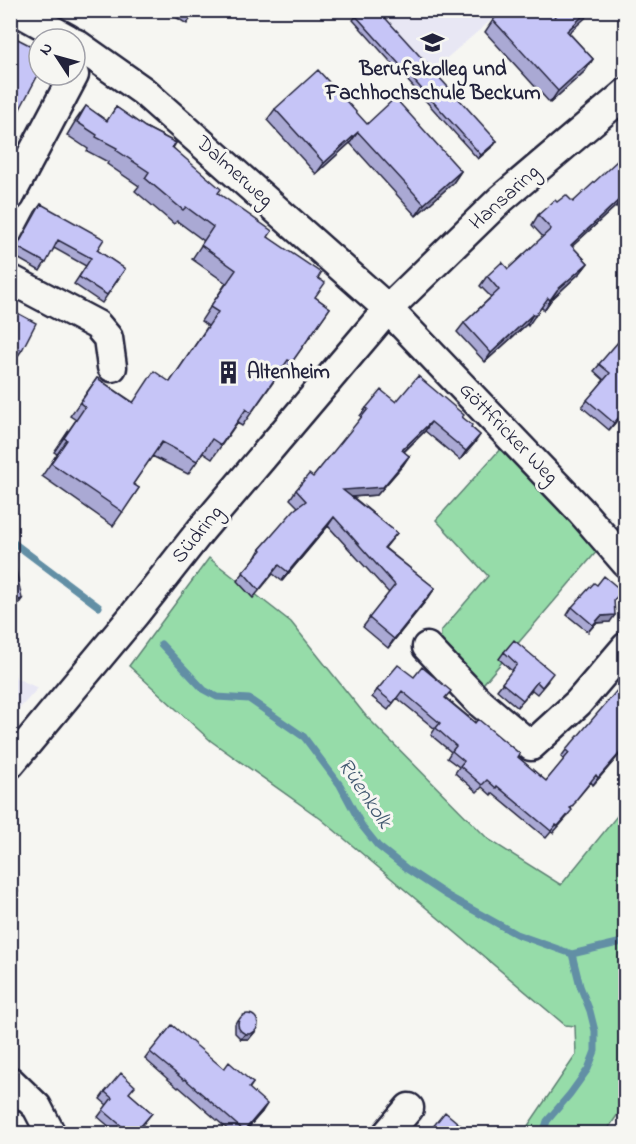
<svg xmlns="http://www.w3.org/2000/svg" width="636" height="1144" font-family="'Indie Flower',sans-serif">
<rect width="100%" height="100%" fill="#f6f6f2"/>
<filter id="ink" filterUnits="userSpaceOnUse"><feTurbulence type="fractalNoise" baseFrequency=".0167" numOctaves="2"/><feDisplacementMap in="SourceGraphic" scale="12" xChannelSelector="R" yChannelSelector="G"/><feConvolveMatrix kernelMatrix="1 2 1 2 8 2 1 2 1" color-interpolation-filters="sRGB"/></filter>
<g filter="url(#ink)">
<!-- built -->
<path fill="#e8e7f4" d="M371 11H502L429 73Z
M11 661 16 678 38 688 11 718Z"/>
<!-- green -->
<path fill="#96dca9" stroke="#5c7f72" stroke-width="1.5" d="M502 447 598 550 478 690 440 647 441 631 488 576 436 520Z
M209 558 291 622 366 716 488 839 561 885 625 806V1104L605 1133H523L576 1055 575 1026 565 1025 321 819 211 741 129 666Z"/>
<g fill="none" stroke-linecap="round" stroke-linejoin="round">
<!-- stream -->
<path stroke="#628fa5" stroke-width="7" d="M10 540 99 607
M161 644 204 690 217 697 249 699 304 737 340 785 362 826 378 846 407 869 448 896 516 934 572 954 626 941
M543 1134 547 1121 570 1094 588 1069 595 1051V1031L590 1011 580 986 572 954"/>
<defs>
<path id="minor" d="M16 10 68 39
M75 43 143 91 388 309 581 511 626 563
M10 196 74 75
M10 279 97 325 108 338 112 367
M427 647 478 701 531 746 578 703 626 647
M10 764 134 615 201 530 388 309 501 199 626 93
M10 1081 37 1107 51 1134
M387 1134 409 1108"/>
</defs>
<!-- minor casing -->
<use href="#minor" stroke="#22223b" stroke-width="33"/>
<!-- minor -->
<use href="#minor" stroke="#f6f6f2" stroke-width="28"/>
</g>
<!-- wall -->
<path fill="#aaa9d4" stroke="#22223b" stroke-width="1.5" d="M164 10H196L187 24Z
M356 16 497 141 494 145 478 159 353 20Z
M493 20 569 33 593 59 585 71 550 103 485 32Z
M86 106 107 121 116 107 145 127 176 143 173 148 218 193 268 237 318 278 315 297 330 308 282 376 279 374 242 426 237 423 212 459 203 453 188 474 152 456 133 484 139 488 113 526 42 476 57 454 54 452 76 420 70 416 97 378 133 402 170 382 208 326 201 321 226 283 192 259 204 241 177 221 174 224 135 191 139 186 107 164 108 162 87 151 88 149 67 135 76 120Z
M275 109 367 124 461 171 453 183 416 216 350 143 316 174 267 120Z
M626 161V216L616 206 572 246 588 263 581 272 551 300 544 310 541 307 528 326 527 324 485 362 457 332 464 323 491 297 480 286 487 276 508 269 543 237 532 225 538 215 557 202H573Z
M41 204 97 250 125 269 102 303 74 284 86 266 54 248 40 271 12 255 35 212Z
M10 309 22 350 17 357 10 354Z
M626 333V410L609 430 582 407 604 380 594 371Z
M396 402 462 417 471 427 480 435 460 460 425 431 404 452 409 456 403 465 377 495 353 497 397 533 385 548 435 588 388 648 363 627 389 593 328 526 282 581 273 574 253 598 237 581 255 558 260 549 298 507 290 499 296 490 313 477 362 418 360 416 366 408Z
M614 601 610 622 596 623 588 632 567 615 572 607Z
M504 652 548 681 537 694 532 690 517 707 497 690 512 671 499 659Z
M414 677 446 698 546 781 564 760 561 757 566 750 626 747 593 785 591 782 575 801 567 817 553 833 551 832 546 838 492 793 491 795 482 787 477 792 455 773 459 767 447 758 451 752 431 735 435 729 397 698 388 710 372 697 377 690Z
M237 1020 255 1032 249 1039H241L235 1033V1024Z
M150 1052 224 1069 253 1083 249 1089 262 1112 243 1134H233L179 1087 178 1088 145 1059Z
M105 1092 130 1094 152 1113 135 1134H118L98 1117 107 1105 100 1099Z"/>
<!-- shaded-wall -->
<path fill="#8b8aad" stroke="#22223b" stroke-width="1.5" d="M589 10H594L559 42 567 31Z
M593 59 585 71 550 103 558 91Z
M358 132 350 143 316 174 324 163Z
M497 141 494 145 478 159 481 155Z
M461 171 453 183 416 216 424 204Z
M623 196 616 206 564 254 571 245Z
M588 263 581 272 551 300 544 310 557 290Z
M533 314 527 324 485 362 491 353Z
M626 409V410L609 430 614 423Z
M431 422 425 431 396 459 402 450Z
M480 435 474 444 460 460 466 451Z
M409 456 403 465 377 495 337 498 343 490Z
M334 517 328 526 282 581 288 572Z
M435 588 429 597 388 648 394 639Z
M22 599 14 611H10V602Z
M615 615 610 622 596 623 588 632 601 616Z
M626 746V747L593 785 598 778Z
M258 1028 249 1039H241L244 1035Z
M267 1104 262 1112 242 1134 244 1131Z"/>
<!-- building -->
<path fill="#c6c5f7" stroke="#22223b" stroke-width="1.5" d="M362 10H378L497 141 481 155 356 16Z
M504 10H549L555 17 562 10H589L567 31 593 59 558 91 493 20Z
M10 35 39 50V73L10 128V84L13 80 10 78Z
M318 70 367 124 395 98 461 171 424 204 358 132 324 163 275 109Z
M86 106 107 121 116 107 145 127 176 143 172 147 221 189 218 193 272 231 268 237 321 273 318 278 325 283 315 297 330 308 292 362 288 360 251 413 246 409 221 445 212 439 197 461 162 442 133 484 139 488 123 512 51 463 67 440 64 438 85 407 80 403 97 378 133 403 154 371 170 382 218 312 210 307 236 270 201 245 213 227 186 207 183 210 145 178 149 172 116 150 117 148 96 137 97 135 77 122Z
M618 160 622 164 626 161V199L623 196 571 245 588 263 557 290 550 300 548 298 535 316 533 314 491 353 464 323 499 290 487 276 502 262 508 269 551 229 538 215 555 200 557 202 566 195 573 202Z
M41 204 104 239 97 250 125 269 107 295 79 277 91 258 58 240 46 263 17 247Z
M10 309 36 323 22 350 10 344Z
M626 333V409L614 423 587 400 610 373 599 364Z
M418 376 464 415 462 417 472 425 471 427 480 435 466 451 431 422 402 450 409 456 383 487 343 490 397 533 384 548 435 588 394 639 369 618 395 585 334 517 288 572 279 565 259 590 243 572 262 550 260 549 294 510 306 501 296 490 309 474 313 477 368 409 366 408 381 390 396 402Z
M10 551H12L22 599 10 602Z
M604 576 622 591 614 600 615 615 601 616 593 625 572 607 594 583 597 585Z
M514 640 553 673 542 687 537 682 523 700 502 683 517 664 504 652Z
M398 665 414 677 422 667 451 691 445 698 475 723 478 719 520 754 518 757 546 781 569 753 566 750 626 680V746L598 778 596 775 575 801 576 802 570 808 572 810 558 826 556 825 551 831 497 786 496 788 487 780 482 785 460 766 464 761 452 751 456 746 436 728 440 723 402 691 393 703 377 690Z
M10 884 18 891 10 900Z
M238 1024a10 10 0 1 1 20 0a10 10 0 1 1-20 0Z
M172 1025 224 1069 229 1062 253 1083 249 1088 267 1104 244 1131 185 1079 184 1080 150 1052Z
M121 1073 135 1086 129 1093 152 1113 134 1134H131L103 1110 112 1098 105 1092Z
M445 1112 471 1134H427Z
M10 1120 19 1128 14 1134H10Z"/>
</g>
<!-- icons -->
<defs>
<symbol id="school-bare" viewBox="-9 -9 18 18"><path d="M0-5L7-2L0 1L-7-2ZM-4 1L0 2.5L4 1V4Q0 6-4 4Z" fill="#22223b" stroke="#f6f6f2" stroke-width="2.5" paint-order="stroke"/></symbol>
<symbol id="building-bare" viewBox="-9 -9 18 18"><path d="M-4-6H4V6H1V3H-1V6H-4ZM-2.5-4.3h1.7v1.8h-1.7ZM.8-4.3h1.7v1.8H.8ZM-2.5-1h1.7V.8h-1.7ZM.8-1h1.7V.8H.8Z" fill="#22223b" stroke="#f6f6f2" stroke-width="2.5" paint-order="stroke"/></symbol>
</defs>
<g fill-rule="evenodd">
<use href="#school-bare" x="416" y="26" width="33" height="33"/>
<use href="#building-bare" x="212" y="356" width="33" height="33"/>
</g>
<g text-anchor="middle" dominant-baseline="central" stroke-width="6" stroke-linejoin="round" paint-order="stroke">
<!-- poi labels -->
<g font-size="21" font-weight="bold" fill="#22223b" stroke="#f6f6f2">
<text x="433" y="70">Berufskolleg und<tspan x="433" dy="24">Fachhochschule Beckum</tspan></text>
<text x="247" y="373" text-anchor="start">Altenheim</text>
</g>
<!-- street labels -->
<g font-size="21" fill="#22223b" stroke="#f6f6f2">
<text transform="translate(234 172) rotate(42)">Dalmerweg</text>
<text transform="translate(505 198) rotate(-42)">Hansaring</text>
<text transform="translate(508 434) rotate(46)">Göttfricker Weg</text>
<text transform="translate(198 535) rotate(-51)">Südring</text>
</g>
<!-- water labels -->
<g font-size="22" font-style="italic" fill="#425970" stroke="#f6f6f2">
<text transform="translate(364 794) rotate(56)">Rüenkolk</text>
</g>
</g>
<!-- margin -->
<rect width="636" height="1144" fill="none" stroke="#f6f6f2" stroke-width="36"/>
<rect x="18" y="18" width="600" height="1108" fill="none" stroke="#22223b" stroke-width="2" filter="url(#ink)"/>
<!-- north arrow -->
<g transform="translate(57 57) rotate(306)"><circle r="28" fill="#f6f6f2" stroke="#a1a1a9" stroke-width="1.5"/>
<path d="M0-4.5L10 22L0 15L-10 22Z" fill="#22223b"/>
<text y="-9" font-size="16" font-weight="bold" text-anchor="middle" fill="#22223b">N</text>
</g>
</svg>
